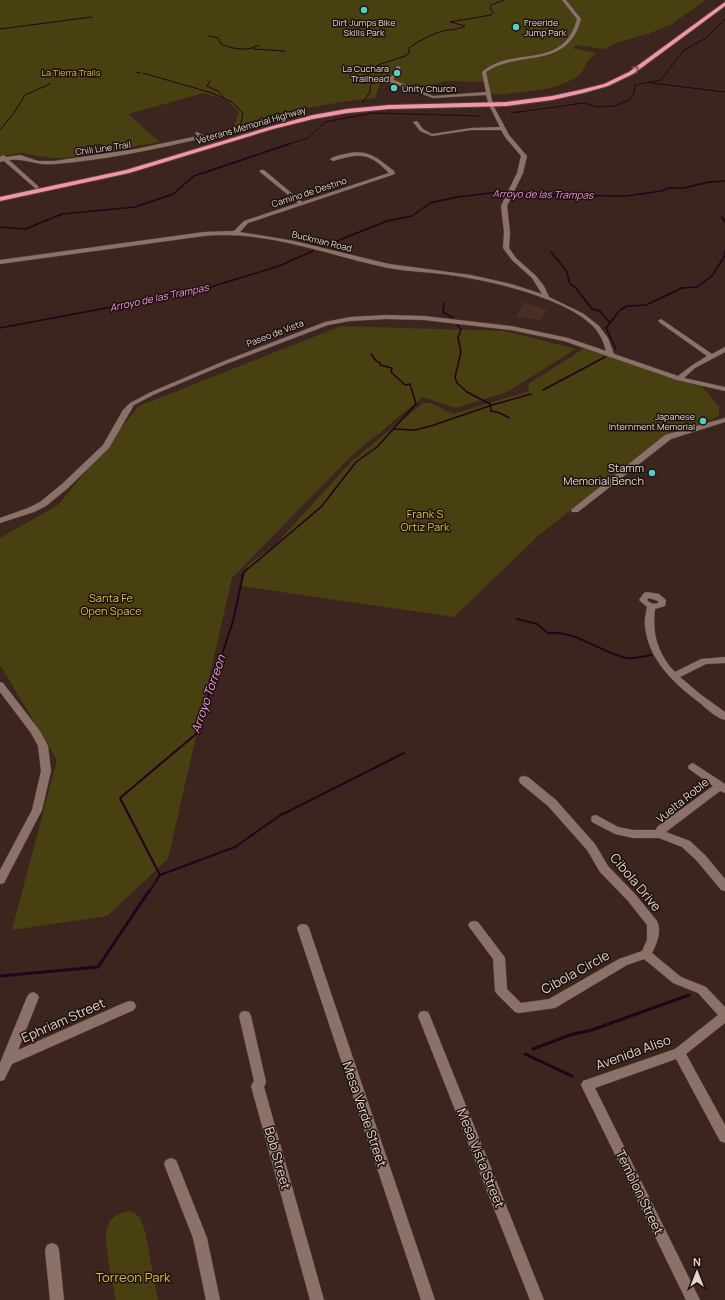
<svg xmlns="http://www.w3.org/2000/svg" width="725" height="1300" font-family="Manrope,sans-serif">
<rect width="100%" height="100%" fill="#3c251e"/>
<!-- built -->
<path fill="#4a2d23" d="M524 302 547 310 540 320 516 317Z"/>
<!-- green -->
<path fill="#484010" d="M0 0H706L672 24 650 33 613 44 605 49 577 45 573 48 597 53C594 55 590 58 588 61 584 66 583 72 578 76 556 92 516 92 490 95L486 82 446 81 416 90 399 84H380L375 98C325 103 283 112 234 126L239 112 227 100 204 93 128 114 160 142 66 158H50L22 153 0 156Z
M341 326 504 331 576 349 507 392 456 408 423 397 351 456 232 578 168 859 107 916 12 930 57 760 0 665V538L58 505 139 406Z
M588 346 699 383 719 407V416L664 440 572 509 539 535 454 617 241 586 248 565 275 545 352 461 423 403H431L453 414 529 391 528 384Z
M131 1211 140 1217 145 1231 158 1300H116C113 1285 103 1241 107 1228 110 1216 119 1213 131 1211Z"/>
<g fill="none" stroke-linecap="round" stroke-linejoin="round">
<!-- stream-far3 -->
<path stroke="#23021c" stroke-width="1" d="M0 29 92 17
M209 36 218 38 221 44C233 49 247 52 259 45
M253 49 285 51
M135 72 140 73
M143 73 212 93 232 102 243 113 241 123
M210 81 207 86 218 91 224 98
M651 83 725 92
M363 102 370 92V86L374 82 367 72 378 65 405 56 409 53V48C419 41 431 34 443 31 451 29 458 30 465 26L450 22 491 15 493 12 490 8 491 5 504 0
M511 113 584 103 598 107 614 106 629 100 634 94 635 85 661 80 684 50 706 38 725 19
M0 130 14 113 25 95 50 84
M286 145 308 138 325 122 372 113 481 116"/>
<!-- stream-far2 -->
<path stroke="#23021c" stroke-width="1.5" d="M722 217 725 222
M0 227 25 229 62 214 135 207 173 194 194 176 289 144
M322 247 387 221 412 216 430 203 457 197 499 192 525 195 626 196 662 191 668 188H684L709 182 725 181
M551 252 566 270 570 284 575 287 592 309 600 311 610 323
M444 303 443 312 453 318
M455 322 461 329 458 338 461 352 455 377 457 383 467 392 490 404 491 411 500 413 509 418
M0 328 201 290 279 266 313 251
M616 349 606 328 620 310 627 306 646 305 682 288 697 287 712 276 724 257 725 251
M543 390 605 357
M394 429 415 430 431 426 492 405 531 394
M242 576 243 573 321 507 356 462 377 447 416 404 410 384 405 385 391 372 392 368 380 365V363L376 361 371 354"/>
<!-- stream-far1 -->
<path stroke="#23021c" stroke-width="2" d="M517 619 537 624 548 633C575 630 600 652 626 658 633 659 644 656 651 655
M160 875 235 847 279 816 404 753
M149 892 160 875 120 798 196 734 233 621 243 575"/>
<!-- stream -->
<path stroke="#23021c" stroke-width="3" d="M0 976 98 967 149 891
M533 1049 570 1035 592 1030 689 995
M525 1054 572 1076"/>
<defs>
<path id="minor" d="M562 0H566L581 19C567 71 520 49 486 72L493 105 509 135 527 156 523 173 507 206 510 232 509 248 516 258 536 276 544 286 549 297 584 314 599 326 608 338 614 354 678 376 691 366 707 356 659 322 658 321 661 319 712 354 725 347V352L695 368 684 378 725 387V391L677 380 564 341 511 330 424 320 386 319 350 321 328 325 226 364 155 394 134 405 109 448 68 488 46 506 34 512 0 523V518L28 508 40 502 62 484 103 445 123 410 130 403 151 392 222 362 325 322 350 317 386 315 424 316 511 326 568 338 606 351C604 342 600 334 594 327 566 298 495 282 457 276 434 272 410 272 388 268 327 255 267 230 204 236L0 264V260L204 232 234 231 244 221 298 203 260 172V170H264L302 202 389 173C369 152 360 153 333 161L330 159C335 156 340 155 345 154 368 148 377 158 394 171L395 174 248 223 240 232 294 241 389 264 471 275 511 284 542 294 532 278 512 260 503 248 504 232 501 206 517 173 521 156 505 137 501 130H471L432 136 420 131 413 122 417 121 423 129 432 134 471 128 500 127 489 105 486 95 433 98 390 82 388 79 396 72V67L398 66 400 67V72L393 79 394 80 433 96 486 92 482 72C512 45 563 72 577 19Z
M197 132 204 136V138C155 149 105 160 55 164 37 166 26 158 9 160L38 186 39 187 36 189 4 161 0 162V157L3 155 7 157 20 155 38 161H54L136 149 198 136 195 133Z
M725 418V422L671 439 578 512H572L571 510 665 435Z
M647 592 659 594 666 600 665 606 655 609C652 633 657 653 675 672L701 659 725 657V663L706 664 680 677 700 694 725 712V720C716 718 707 709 700 703 674 684 648 659 645 626 644 620 646 613 647 607L639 600 644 593ZM649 598 658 601V603C654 605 650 603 647 600Z
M0 682 3 683 40 731 48 746 51 771 42 810 4 883 0 884V870L32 810 41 771 38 746 31 733 0 692Z
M693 763 725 784V793L720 791 666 832 690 841 705 855 725 879V891L721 890 697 861 682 847 659 838H633L615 834 592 822 591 819 592 816 596 815 618 827 633 830H656L657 827 713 786 689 769 688 767 689 765Z
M524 776 528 777 556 800 595 844 608 866 636 895 657 921C662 931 657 943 652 953L681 977 706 987 725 1007V1023L686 1054 725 1125V1143L720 1141 676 1059 595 1088 700 1300H686L581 1085 583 1081 675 1049 718 1015 698 993 673 983 644 959 627 965 555 1008 519 1013 515 1012 497 994 495 991 493 959 470 928 468 925 470 922 474 921 478 922 503 955 505 958 507 989 521 1003 549 999 619 959 642 951 647 940V925L628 901 600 872 587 850 548 806 520 783 519 780 520 777Z
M303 924 307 925 309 928 435 1300H421L297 928 299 925Z
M33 992 37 994 39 997 18 1050 126 1002 130 1001 134 1002 136 1006 134 1010 12 1064 4 1080 0 1081V1063L27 997 29 994Z
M245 1011 249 1012 251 1016 266 1082 264 1087 324 1300H310L251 1086 254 1081 239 1016 241 1012Z
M424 1011 428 1012 430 1016 544 1300H530L418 1016 420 1012Z
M171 1158 176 1160 207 1238 220 1300H206L193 1238 164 1164 166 1160Z
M52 1243 57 1245 59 1250 64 1300H50L45 1250 47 1245Z"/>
<path id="highway" d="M725 2V6L633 74 608 86 583 93 552 100 507 106 389 109 347 113 313 119 273 129 129 173 0 201V197L126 170 269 127 313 115 347 109 389 105 507 102 552 96 580 90 604 84 629 72Z"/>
</defs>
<!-- minor casing -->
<use href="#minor" stroke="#54413b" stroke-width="1"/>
<!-- highway casing -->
<use href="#highway" stroke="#54413b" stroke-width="2"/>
<!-- minor -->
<use href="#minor" fill="#8c7169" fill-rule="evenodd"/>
<!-- highway -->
<use href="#highway" fill="#f494a7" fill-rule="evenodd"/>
</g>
<!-- one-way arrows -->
<defs><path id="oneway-chevron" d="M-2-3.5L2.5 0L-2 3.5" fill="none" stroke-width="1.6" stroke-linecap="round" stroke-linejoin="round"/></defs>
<use stroke="#88525a" href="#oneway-chevron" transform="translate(636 69) rotate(-35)"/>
<!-- markers -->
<g fill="#54cdc7" stroke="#1c110e" stroke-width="1.5">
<circle cx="364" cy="10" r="4"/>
<circle cx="516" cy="27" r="4"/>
<circle cx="397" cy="73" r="4"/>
<circle cx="394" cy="88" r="4"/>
<circle cx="703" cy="421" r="4"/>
<circle cx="652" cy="473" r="4"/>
</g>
<g text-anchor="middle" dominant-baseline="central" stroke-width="3" stroke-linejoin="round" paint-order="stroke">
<!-- far-poi labels -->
<g font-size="9" fill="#e2d3ce" stroke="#1c110e" text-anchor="start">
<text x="364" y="22" text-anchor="middle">Dirt Jumps Bike<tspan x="364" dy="10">Skills Park</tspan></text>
<text x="524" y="22">Freeride<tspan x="524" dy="10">Jump Park</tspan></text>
<text x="389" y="68" text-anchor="end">La Cuchara<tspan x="389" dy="10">Trailhead</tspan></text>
<text x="402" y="88">Unity Church</text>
<text x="695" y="416" text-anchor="end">Japanese<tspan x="695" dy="10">Internment Memorial</tspan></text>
</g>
<!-- far-park labels -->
<g font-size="9" fill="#d8c13e" stroke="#1c110e">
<text x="71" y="72">La Tierra Trails</text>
</g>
<!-- far-street labels -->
<g font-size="9" fill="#e2d3ce" stroke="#1c110e">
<text transform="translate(251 125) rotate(-16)">Veterans Memorial Highway</text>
<text transform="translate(103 148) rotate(-8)">Chili Line Trail</text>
<text transform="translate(309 192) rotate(-18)">Camino de Destino</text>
<text transform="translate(322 241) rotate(14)">Buckman Road</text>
<text transform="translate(275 333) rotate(-21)">Paseo de Vista</text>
</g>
<!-- far-water labels -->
<g font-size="10" font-style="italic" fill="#f997e0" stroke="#1c110e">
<text transform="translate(543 194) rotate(1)">Arroyo de las Trampas</text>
<text transform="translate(159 297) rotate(-12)">Arroyo de las Trampas</text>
</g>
<!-- poi labels -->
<g font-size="11" fill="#e2d3ce" stroke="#1c110e" text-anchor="end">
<text x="644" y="467">Stamm<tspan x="644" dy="13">Memorial Bench</tspan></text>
</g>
<!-- park labels -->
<g font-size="11" fill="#d8c13e" stroke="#1c110e">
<text x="425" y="513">Frank S<tspan x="425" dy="13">Ortiz Park</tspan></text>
<text x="111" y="597">Santa Fe<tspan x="111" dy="13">Open Space</tspan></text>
</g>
<!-- street labels -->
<g font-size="11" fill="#e2d3ce" stroke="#1c110e">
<text transform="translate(682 800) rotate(-39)">Vuelta Roble</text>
</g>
<!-- water labels -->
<g font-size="12" font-style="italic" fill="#f997e0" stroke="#1c110e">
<text transform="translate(208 694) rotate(-71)">Arroyo Torreon</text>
</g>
<!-- near-street labels -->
<g font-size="13" fill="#e2d3ce" stroke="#1c110e">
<text transform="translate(636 882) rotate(50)">Cibola Drive</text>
<text transform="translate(575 972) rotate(-29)">Cibola Circle</text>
<text transform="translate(63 1020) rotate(-24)">Ephriam Street</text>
<text transform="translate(633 1052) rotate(-20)">Avenida Aliso</text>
<text transform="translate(365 1114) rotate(71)">Mesa Verde Street</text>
<text transform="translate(278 1158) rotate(74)">Bob Street</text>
<text transform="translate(481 1158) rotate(68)">Mesa Vista Street</text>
<text transform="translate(640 1192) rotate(64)">Temblon Street</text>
</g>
<!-- near-park labels -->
<g font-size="13" fill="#d8c13e" stroke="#1c110e">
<text x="133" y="1277">Torreon Park</text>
</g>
</g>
<!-- north arrow -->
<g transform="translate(697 1272)" stroke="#1c110e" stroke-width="3" paint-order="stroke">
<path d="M0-3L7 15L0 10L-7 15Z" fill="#e2d3ce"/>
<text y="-6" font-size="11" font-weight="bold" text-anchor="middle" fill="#e2d3ce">N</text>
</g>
</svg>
